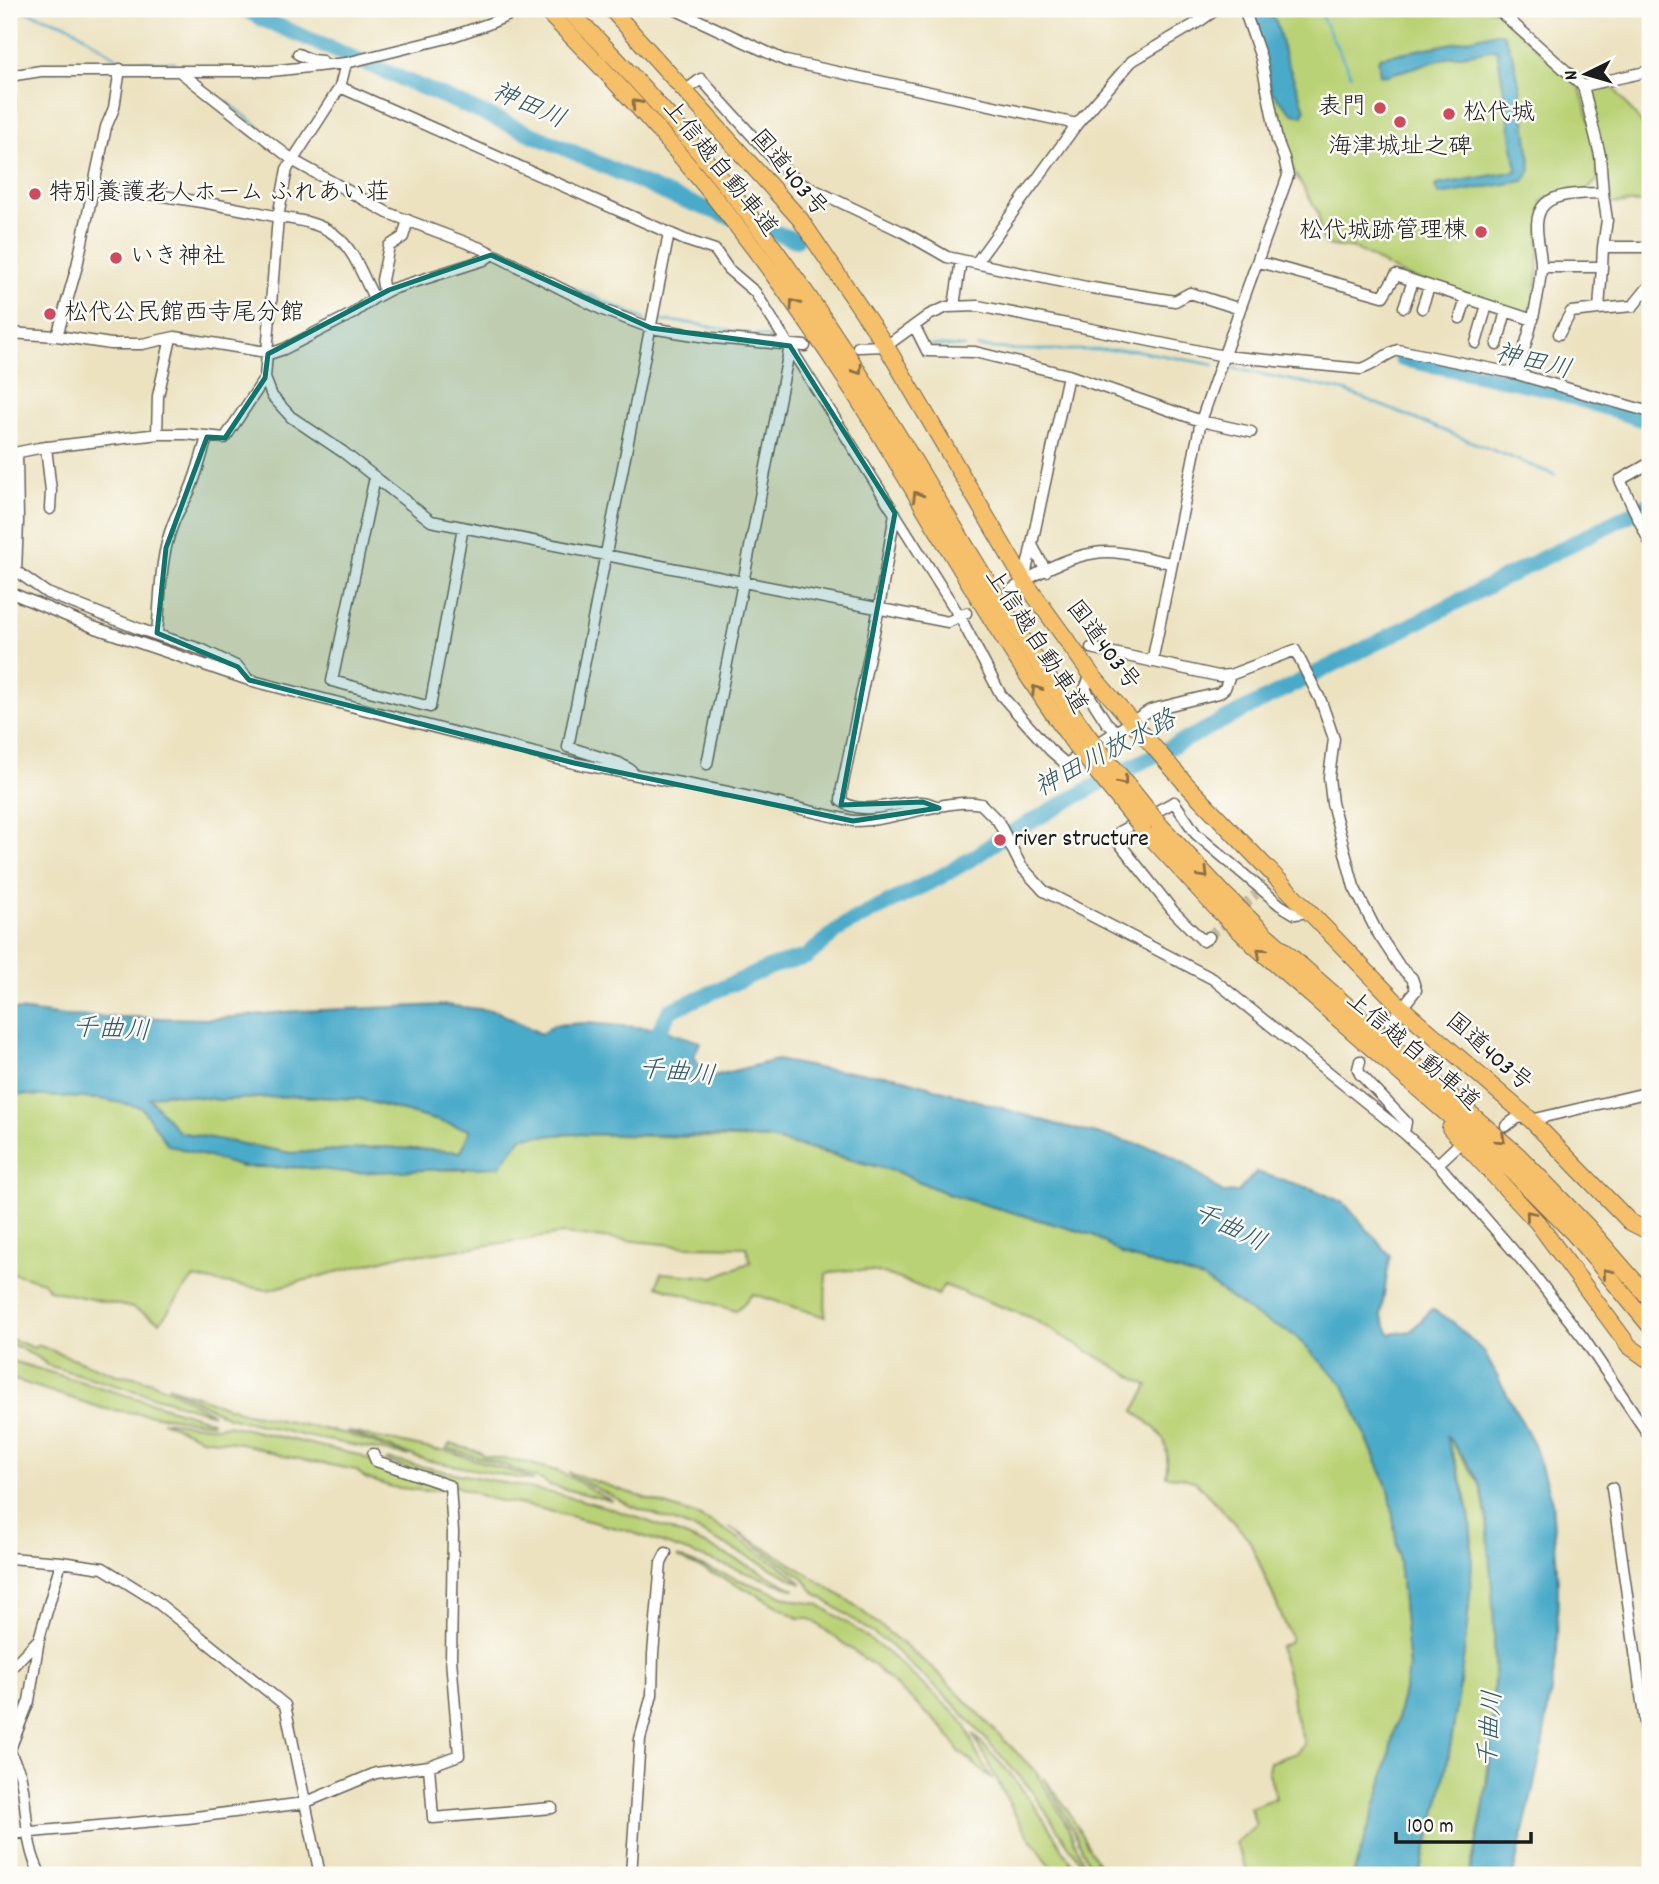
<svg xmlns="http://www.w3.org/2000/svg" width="1659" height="1884" font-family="Dekko,'Klee One',sans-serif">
<rect width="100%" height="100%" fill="#fdfcf7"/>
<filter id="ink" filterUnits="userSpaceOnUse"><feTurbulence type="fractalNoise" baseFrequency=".0143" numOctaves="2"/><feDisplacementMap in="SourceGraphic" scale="14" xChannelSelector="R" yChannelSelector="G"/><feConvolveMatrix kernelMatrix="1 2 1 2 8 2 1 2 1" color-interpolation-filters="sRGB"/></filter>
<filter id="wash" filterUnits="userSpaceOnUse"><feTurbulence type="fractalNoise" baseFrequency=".00686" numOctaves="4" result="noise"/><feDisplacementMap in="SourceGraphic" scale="28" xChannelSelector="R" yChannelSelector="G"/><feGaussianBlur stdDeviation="1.57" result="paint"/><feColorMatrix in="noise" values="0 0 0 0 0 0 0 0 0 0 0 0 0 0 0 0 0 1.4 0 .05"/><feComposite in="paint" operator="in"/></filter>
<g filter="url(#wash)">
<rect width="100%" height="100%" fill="#ece2c0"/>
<!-- green -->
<path fill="#bad276" stroke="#6b7749" stroke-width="2" d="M1247 9H1494L1580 88 1589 119 1599 179 1587 190 1542 201 1538 273 1532 316 1401 274 1356 249 1326 245 1321 235 1318 213 1292 168 1280 138Z
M1610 83 1650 134V202L1609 204 1588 88Z
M166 1093 220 1100 294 1096 360 1099 470 1130 461 1152 383 1147 291 1153 179 1132 149 1097Z
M9 1094 101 1099 141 1107 168 1145 242 1167 465 1170 522 1137 572 1134 770 1139 897 1172 950 1195 1093 1235 1123 1255 1203 1279 1259 1318 1294 1335 1344 1385 1390 1493 1400 1571 1409 1668 1381 1789 1353 1875H1244L1248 1873 1235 1843 1256 1825 1250 1808 1276 1798 1268 1770 1270 1762 1297 1753 1304 1742 1294 1712 1291 1686 1279 1647 1289 1643 1291 1638 1249 1539 1196 1482 1181 1477 1166 1476C1171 1439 1162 1433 1134 1411L1148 1386 1029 1317 944 1285 938 1295C899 1278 869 1262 826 1274L825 1317 753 1294 736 1311 657 1286 661 1273 714 1277 751 1262 746 1247 684 1246 562 1234 429 1254H405L268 1290 193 1278 160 1322 133 1308 49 1290 43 1282 9 1272Z
M9 1338 34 1348 37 1345 117 1375C148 1374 187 1399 213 1414L47 1365 39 1358 9 1343Z
M9 1360 212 1421V1423L105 1409 9 1378Z
M168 1386 242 1412 347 1434 410 1456 305 1436 228 1417Z
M162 1421 216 1427 228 1425 358 1455 404 1475 445 1488 425 1491 392 1487 365 1478 356 1470 283 1456 241 1443 201 1438Z
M346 1431 436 1450H445L523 1475 534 1481 425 1460Z
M1445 1432 1480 1484 1487 1523 1495 1611 1493 1714 1484 1806 1469 1875H1418C1443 1803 1455 1727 1464 1651 1469 1608 1475 1563 1470 1519 1466 1488 1455 1461 1445 1432Z
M450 1444 480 1452 483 1456 528 1463 560 1472 612 1501 549 1485 544 1481 504 1465 447 1448Z
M388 1459C450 1474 515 1483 577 1499 655 1519 725 1552 795 1590L628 1531 538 1508 491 1499 386 1461Z
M568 1472 698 1516 722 1528 792 1574 802 1584 696 1530 631 1506 572 1476Z
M729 1527 781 1557 852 1603 935 1670 1037 1773 1068 1827 1089 1875 1028 1786 954 1704 887 1643 815 1593 802 1577Z
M677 1557 797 1601 818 1604 853 1627 889 1654 960 1718 966 1726 976 1752 993 1780 959 1751 944 1729 874 1666 809 1618H798L752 1592Z
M973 1734 1013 1777 1045 1821 1079 1875H1057L1019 1822Z
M1044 1778 1066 1807 1104 1875H1094L1076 1835Z"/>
<!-- water -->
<path fill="#49aac9" stroke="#326372" stroke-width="2" fill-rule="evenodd" d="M1247 9H1268L1269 14 1276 21 1285 56 1305 109 1303 116 1292 113 1271 91Z
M1493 33H1502C1520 56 1527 138 1531 170L1524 181 1439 195 1435 187 1436 185 1517 171 1497 49 1450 57 1384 76 1380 75 1378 60 1380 57 1448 44Z
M445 1005 496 1011 541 1034 554 1025 585 1023 660 1029 700 1042 694 1056 705 1078 777 1060 822 1069 894 1076 1059 1125 1158 1149 1186 1164 1223 1193 1238 1192 1256 1172 1313 1189 1344 1203 1390 1255 1381 1315 1390 1334 1411 1331 1432 1309 1453 1322 1484 1352 1534 1444 1552 1502 1558 1583 1557 1652 1541 1754 1513 1875H1469C1497 1771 1499 1658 1489 1552 1488 1532 1487 1502 1479 1483 1474 1469 1456 1447 1446 1435 1454 1463 1465 1488 1469 1517 1475 1559 1469 1604 1465 1645 1455 1723 1444 1801 1418 1875H1353L1381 1789 1409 1668 1400 1571 1390 1493 1344 1385 1294 1335 1259 1318 1203 1279 1123 1255 1093 1235 950 1195 897 1172 827 1152 770 1139 713 1136 572 1134 522 1137 499 1167 354 1173 298 1167H242L168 1145 141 1107 101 1099 9 1094V1009L66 1016 211 1019 297 1011ZM166 1093 220 1100 294 1096 360 1099 470 1130 461 1152 383 1147 291 1153 179 1132 149 1098Z"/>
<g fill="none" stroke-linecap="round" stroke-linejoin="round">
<!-- stream -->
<path stroke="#49aac9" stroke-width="2.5" d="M18 9 68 25 120 60 175 62
M1318 9 1351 75
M227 102 268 134
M371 198 396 211
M547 276 646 320
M661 321 689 323 774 338
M931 345 964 347
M977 347 1019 350H1134L1214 365
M1226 367 1345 391 1555 475
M1612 518 1619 522"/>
<!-- river -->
<path stroke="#49aac9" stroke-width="16" d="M245 9 262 19 571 151 671 196 796 240
M1402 359 1541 387 1650 422
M652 1046 669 1011 773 966 806 957 843 926 940 877 976 856 998 840 1100 783 1650 504"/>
</g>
</g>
<g filter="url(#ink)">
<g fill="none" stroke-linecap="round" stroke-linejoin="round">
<!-- minor-tunnel -->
<path stroke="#c2ba9f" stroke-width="10" stroke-dasharray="10 5" stroke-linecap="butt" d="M1209 937 1256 894"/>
<defs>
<path id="minor" d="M674 9 786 61 1077 124
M1497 9 1583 86 1600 155 1603 193C1586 194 1558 192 1545 204 1529 220 1542 248 1541 267 1539 304 1527 339 1517 374
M298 54 311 60 322 61
M346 63 340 87 287 169 278 217 265 378 272 396 291 417 343 452 431 521 948 622 966 613
M179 71 294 161 388 213 483 249 603 310 651 328 713 338 805 346
M9 76 41 71H271L346 63 447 38 488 24 523 9
M9 86 13 137 9 175
M1583 86 1650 71
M340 87 685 240 715 250 728 269 755 292 960 617 1001 695 1050 750 1066 764 1150 710 1219 693 1225 688 1230 675
M686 90 701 79 774 160 800 183 905 233 947 257 1086 287 1175 301 1190 293 1240 309 1288 176 1284 158 1277 140 1261 58 1244 9
M94 187C155 194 214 203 274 216 294 220 317 221 335 235 354 249 363 277 374 298
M1603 193 1607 220 1603 247
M1259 262 1383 296 1396 275 1533 320
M976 263 1077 124 1132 61 1200 21 1217 9
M1541 267H1602L1603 247H1650
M1602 267 1599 309 1633 306 1650 285
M384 292 382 280 389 246 403 237 408 220
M954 306 961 260
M1404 307 1413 281
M1422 308 1429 287
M1460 318 1466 299
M915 327 927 351 975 352 1068 375 1201 421 1251 432
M9 333 57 336 111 344H142L175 337 272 353 284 349 352 314 374 298 389 290 484 260 491 255
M1559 334 1571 312 1599 309
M57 336 77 266 106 127 114 108 120 69
M1476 343 1487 305
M1497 345 1506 311
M858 347 886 346 929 315 947 307 978 306 1224 356 1361 369C1376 365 1384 354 1398 350L1517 374 1650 412
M157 434 158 396 171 338
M46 447 51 491 50 509
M9 454 39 448 159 434H186L225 438 265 378
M17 454 18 521 16 571 47 593 142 630 203 650 238 667 247 678
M1650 463 1620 480 1650 543
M375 477 332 681 430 707 463 527
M895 513 879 608 842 788 841 801C864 817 896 801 921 802 927 802 933 805 938 807
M1032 545 1046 571
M1024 581 1068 375
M1011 590C1034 574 1067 557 1095 553 1119 549 1147 559 1171 563
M9 592 93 627 249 680 574 763 728 792 853 821C891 822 948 797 981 804L998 821 1021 866 1044 891 1213 979 1404 1133 1438 1164 1531 1271 1584 1339 1650 1437
M157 633C161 597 159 559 173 524 177 512 185 501 190 490 197 473 202 455 207 437
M1091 648 1218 676 1230 675 1295 650 1321 701 1334 739 1329 777 1332 803 1354 887 1377 932 1400 967 1412 978 1416 990 1390 1023
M1152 662 1201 421 1240 309
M1091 674 1085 689 1106 722 1117 732
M707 764 790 346
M631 770 619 763 568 747 669 233
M1209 937 1203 941 1174 912 1116 839 1119 832 1174 802 1196 834 1280 905 1295 914 1308 912
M1360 1061 1358 1069 1360 1074 1406 1122 1404 1133
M1506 1126 1518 1117 1531 1120 1650 1092
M1438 1164 1457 1146
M1612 1488 1650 1759
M9 1558 61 1562 103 1568 153 1599 285 1705 320 1875
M9 1670 39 1639
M429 1766 433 1818 552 1808
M9 1834 188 1818 304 1803 376 1773 429 1766 459 1755 451 1659 453 1532 450 1486 376 1461 373 1454
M41 1875C23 1844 29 1808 20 1774 17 1765 11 1758 10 1749L29 1701 39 1639 61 1562
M631 1875 640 1739 652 1695 653 1654 661 1563 666 1553"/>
<path id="highway" d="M544 9C662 124 764 252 853 391 927 509 994 632 1075 745
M567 9C682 121 781 248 866 384 941 501 1008 624 1089 737
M611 9 800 219 886 346 1024 581 1091 674 1140 731 1185 783 1401 1007 1531 1120 1630 1222 1650 1232
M1158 823 1224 894 1265 934 1518 1155 1586 1225 1650 1299
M1143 829 1217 909 1256 947 1510 1169 1574 1234 1650 1326
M1450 1128 1537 1222 1629 1346 1650 1361"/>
</defs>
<!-- minor casing -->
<use href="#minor" stroke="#656155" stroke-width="13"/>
<!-- highway casing -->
<use href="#highway" stroke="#656155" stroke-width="18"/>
<!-- minor -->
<use href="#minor" stroke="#fff" stroke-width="10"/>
<!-- highway -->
<use href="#highway" stroke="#f6c06b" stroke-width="16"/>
<defs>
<path id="highway-bridge" d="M1089 737 1158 823
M1075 745 1143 829"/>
</defs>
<!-- highway-bridge casing -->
<use href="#highway-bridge" stroke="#656155" stroke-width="18" stroke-linecap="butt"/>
<!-- highway-bridge -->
<use href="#highway-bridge" stroke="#f6c06b" stroke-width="16"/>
</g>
<!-- one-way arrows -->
<defs><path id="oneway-chevron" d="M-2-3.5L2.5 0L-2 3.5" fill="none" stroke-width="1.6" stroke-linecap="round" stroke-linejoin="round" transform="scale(1.75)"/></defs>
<g stroke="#896e44">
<use href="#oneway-chevron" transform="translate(636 104) rotate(-132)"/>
<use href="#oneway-chevron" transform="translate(794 304) rotate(-125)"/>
<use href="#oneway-chevron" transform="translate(858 370) rotate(56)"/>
<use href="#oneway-chevron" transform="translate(917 496) rotate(-121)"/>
<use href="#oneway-chevron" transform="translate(1036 690) rotate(-123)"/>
<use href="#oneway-chevron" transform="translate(1123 781) rotate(51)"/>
<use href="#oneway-chevron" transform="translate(1204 874) rotate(46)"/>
<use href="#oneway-chevron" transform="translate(1261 952) rotate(-138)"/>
<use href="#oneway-chevron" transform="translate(1501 1139) rotate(42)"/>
<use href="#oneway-chevron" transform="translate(1530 1215) rotate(-130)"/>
<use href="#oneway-chevron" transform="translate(1607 1273) rotate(-130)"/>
</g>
</g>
<!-- marked area -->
<path fill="#0f766e" fill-opacity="0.2" stroke="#0f766e" stroke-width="5" stroke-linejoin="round" d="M491 255 651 328 790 346 895 513 841 805 923 802 939 808 853 821 574 763 249 680 238 667 157 633 166 548 207 437 225 438 265 378 268 354 389 290Z"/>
<!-- markers -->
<g fill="#d1495b" stroke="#fdfcf7" stroke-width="2.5">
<circle cx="1380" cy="108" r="7"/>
<circle cx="1449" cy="114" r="7"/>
<circle cx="1400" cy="122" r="7"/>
<circle cx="35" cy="194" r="7"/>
<circle cx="1481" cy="232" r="7"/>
<circle cx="116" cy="258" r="7"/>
<circle cx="50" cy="314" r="7"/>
<circle cx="1000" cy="840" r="7"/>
</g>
<g text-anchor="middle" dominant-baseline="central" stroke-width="5" stroke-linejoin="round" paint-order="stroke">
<!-- poi labels -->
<g font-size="24" fill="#1c1c1c" stroke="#fdfcf7" text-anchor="start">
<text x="1366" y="108" text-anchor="end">表門</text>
<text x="1463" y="114">松代城</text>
<text x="1400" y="148" text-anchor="middle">海津城址之碑</text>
<text x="49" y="194">特別養護老人ホーム ふれあい荘</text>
<text x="1467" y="232" text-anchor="end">松代城跡管理棟</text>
<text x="130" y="258">いき神社</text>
<text x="64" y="314">松代公民館西寺尾分館</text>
<text x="1014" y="840">river structure</text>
</g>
<!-- street labels -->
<g font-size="24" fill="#1c1c1c" stroke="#fdfcf7">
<text transform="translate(719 169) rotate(51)">上信越自動車道</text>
<text transform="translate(788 174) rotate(50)">国道403号</text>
<text transform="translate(1035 642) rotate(57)">上信越自動車道</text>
<text transform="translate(1102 646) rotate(53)">国道403号</text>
<text transform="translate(1412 1052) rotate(41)">上信越自動車道</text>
<text transform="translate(1488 1053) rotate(41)">国道403号</text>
</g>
<!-- water labels -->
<g font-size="26" font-style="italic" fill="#305c6a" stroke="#fdfcf7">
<text transform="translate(528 107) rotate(24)">神田川</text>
<text transform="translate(1533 363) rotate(14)">神田川</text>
<text transform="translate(1106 755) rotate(-28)">神田川放水路</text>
<text transform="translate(111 1031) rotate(3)">千曲川</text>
<text transform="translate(677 1074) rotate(6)">千曲川</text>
<text transform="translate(1229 1229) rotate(26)">千曲川</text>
<text transform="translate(1492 1729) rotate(-86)">千曲川</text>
</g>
</g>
<!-- margin -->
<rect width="1659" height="1884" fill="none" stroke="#fdfcf7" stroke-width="35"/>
<!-- north arrow -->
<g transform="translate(1586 74) rotate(265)" stroke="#fdfcf7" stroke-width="5" paint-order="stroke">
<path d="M0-5L12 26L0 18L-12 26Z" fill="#1c1c1c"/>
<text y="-10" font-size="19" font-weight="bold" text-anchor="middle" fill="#1c1c1c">N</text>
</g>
<!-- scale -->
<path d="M1396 1832v10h135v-10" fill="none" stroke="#1c1c1c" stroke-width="3.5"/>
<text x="1407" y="1832" font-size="21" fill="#1c1c1c" stroke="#fdfcf7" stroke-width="5" paint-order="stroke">100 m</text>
</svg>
